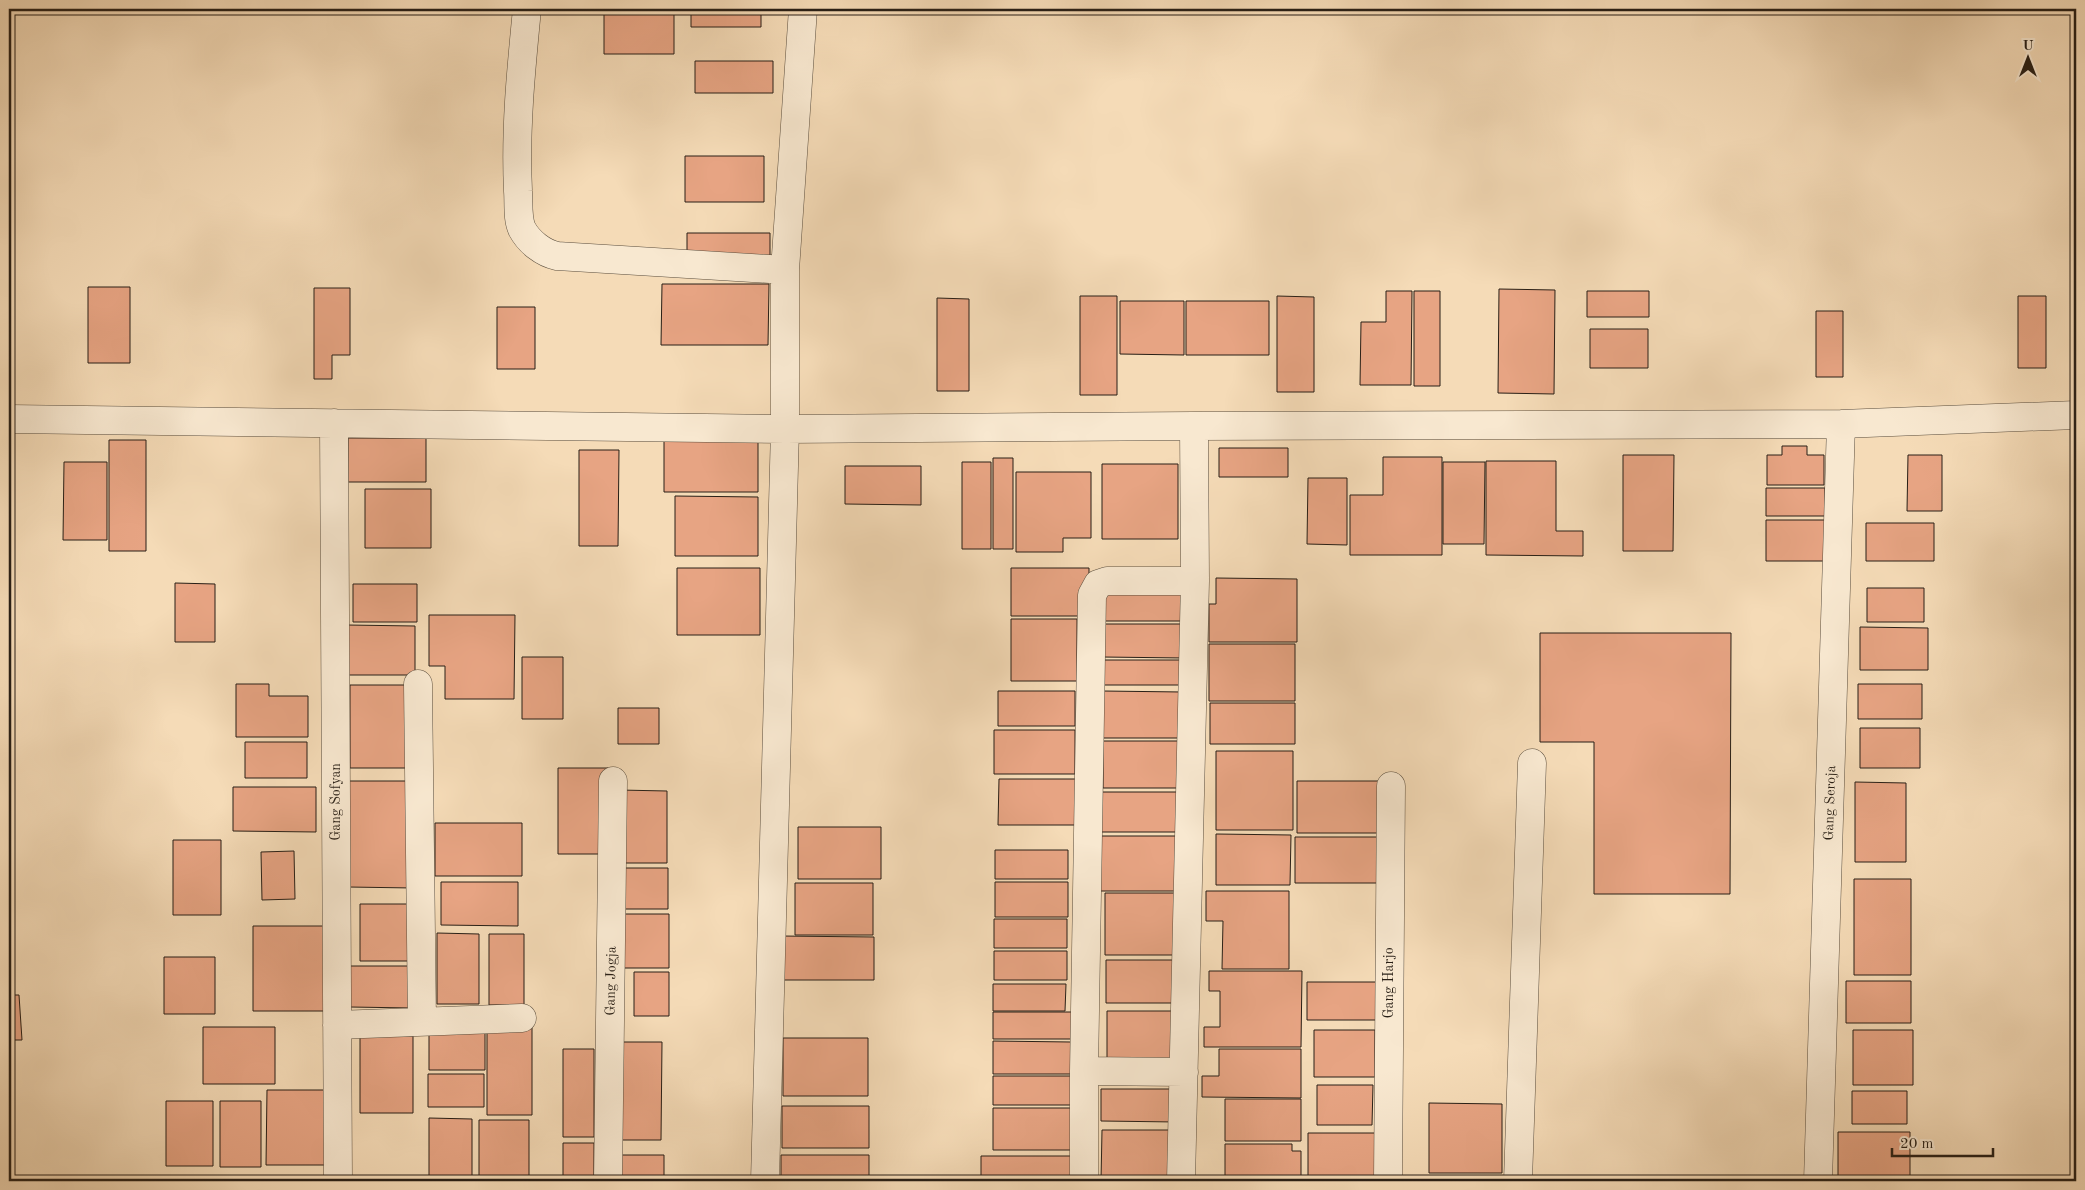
<svg xmlns="http://www.w3.org/2000/svg" width="2085" height="1190" font-family="'Old Standard TT',serif">
<rect width="100%" height="100%" fill="#f5dbb7"/>
<filter id="stains"><feTurbulence type="fractalNoise" baseFrequency=".004" numOctaves="4"/><feColorMatrix values="0 0 0 0 .2 0 0 0 0 .09 0 0 0 0 .02 0 0 0 .5 -.17"/></filter>
<radialGradient id="worn" r=".72"><stop offset=".6" stop-color="#630" stop-opacity="0"/><stop offset="1" stop-color="#630" stop-opacity=".3"/></radialGradient>
<!-- building -->
<path fill="#e7a483" stroke="#281f16" d="M450 9H507V10H450Z
M604 9H674V54H604Z
M691 9H761V27H691Z
M695 61H773V93H695Z
M685 156H764V202H685Z
M687 233H770V258L687 257Z
M662 284H769L768 345H661Z
M88 287H130V363H88Z
M314 288H350V355H332V379H314Z
M1499 289 1555 290 1554 394 1498 393Z
M1386 291H1412L1411 385H1360L1361 322H1386Z
M1414 291H1440V386H1414Z
M1587 291H1649V317H1587Z
M1080 296H1117V395H1080Z
M1277 296 1314 297V392H1277Z
M2018 296H2046V368H2018Z
M937 298 969 299V391H937Z
M1120 301H1184V355L1120 354Z
M1186 301H1269V355H1186Z
M497 307H535V369H497Z
M1816 311H1843V377H1816Z
M1590 329H1648V368H1590Z
M348 438H426V482H348Z
M109 440H146V551H109Z
M664 440H758V492H664Z
M1782 446H1807V455H1824V485H1767V455H1782Z
M1219 448H1288V477H1219Z
M579 450H619L618 546H579Z
M1623 455H1674L1673 551H1623Z
M1908 455H1942V511H1907Z
M1383 457H1442V555H1350V495H1383Z
M993 458H1013V549H993Z
M1486 461H1556V531H1583V556L1486 555Z
M64 462H107V540H63Z
M962 462H991V549H962Z
M1443 462H1485L1484 544H1443Z
M1102 464H1178V539H1102Z
M845 466H921V505L845 504Z
M1016 472H1091V538H1063V552H1016Z
M1308 478H1347V545L1307 544Z
M1766 488H1825V516H1766Z
M365 489H431V548H365Z
M675 496 758 497V556H675Z
M1766 520H1826V561H1766Z
M1866 523H1934V561H1866Z
M677 568H760V635H677Z
M1011 568H1089V616H1011Z
M1216 578 1297 579V642H1209V604H1216Z
M175 583 215 584V642H175Z
M353 584H417V622H353Z
M1867 588H1924V622H1867Z
M1102 590H1186L1185 621H1102Z
M429 615H515L514 699H445V666H429Z
M1011 619H1077V681H1011Z
M1102 624H1186L1185 658 1102 657Z
M347 625 415 626V675H347Z
M1860 627 1928 628V670H1860Z
M1540 633H1731L1730 894H1594V742H1540Z
M1209 644H1295V701H1209Z
M522 657H563V719H522Z
M1103 660H1186V685H1103Z
M236 684H269V696H308V737H236Z
M1858 684H1922V719H1858Z
M350 685H413V768H350Z
M998 691H1075V726H998Z
M1103 691 1182 692V738H1103Z
M1210 703H1295V744H1210Z
M618 708H659V744H618Z
M1860 728H1920V768H1860Z
M994 730H1075V774H994Z
M1103 741H1182L1181 788H1103Z
M245 742H307V778H245Z
M1216 751H1293V830H1216Z
M558 768H608V854H558Z
M999 779H1076V825H998Z
M348 781H413V888L348 887Z
M1297 781H1384V833H1297Z
M1855 782 1906 783V862H1855Z
M233 787H316V832L233 831Z
M619 790 667 791V863H619Z
M1101 792H1182V832H1101Z
M435 823H522V876H435Z
M798 827H881V879H798Z
M1216 834 1291 835 1290 885H1216Z
M1100 836H1181V891H1099Z
M1295 837H1383V883H1295Z
M173 840H221V915H173Z
M995 850H1068V879H995Z
M294 851 295 899 262 900 261 852Z
M618 868H668V909H618Z
M1854 879H1911V975H1854Z
M441 882H518V926L441 925Z
M995 882H1068V917H995Z
M795 883H873V935H795Z
M1206 891H1289V969H1222L1223 921H1206Z
M1105 893H1181V955H1105Z
M360 904H413V961H360Z
M620 914H669V968H620Z
M994 919H1067V948H994Z
M253 926H324V1011H253Z
M437 933 479 934V1004H437Z
M489 934H524V1005H489Z
M781 936 874 937V980H781Z
M994 951H1067V980H994Z
M164 957H215V1014H164Z
M1106 960H1177V1003H1106Z
M350 966H412V1008L350 1007Z
M1209 971H1302L1301 1047H1204V1027H1220V991H1209Z
M634 972H669V1016H634Z
M1846 981H1911V1023H1846Z
M1307 982H1376V1020H1307Z
M993 984H1066L1065 1011H993Z
M9 995H19L22 1040H9Z
M1107 1011H1177V1064H1107Z
M993 1012H1072V1039H993Z
M487 1025H532V1115H487Z
M203 1027H275V1084H203Z
M429 1027H485V1070H429Z
M1314 1030H1375V1077H1314Z
M1853 1030H1913V1085H1853Z
M360 1036H413V1113H360Z
M783 1038H868V1096H783Z
M993 1041 1071 1042V1074H993Z
M620 1042H662L661 1140H620Z
M563 1049H594V1137H563Z
M1219 1049H1301V1098L1202 1097V1076H1219Z
M428 1074H484V1107H428Z
M993 1076H1071V1105H993Z
M1317 1085H1373L1372 1125H1317Z
M1101 1089H1176V1122L1101 1121Z
M267 1090H330V1165H266Z
M1852 1091H1907V1124H1852Z
M1225 1099H1301V1141H1225Z
M166 1101H213V1166H166Z
M220 1101H261V1167H220Z
M1429 1103 1502 1104V1173H1429Z
M782 1106H869V1148H782Z
M993 1108H1071V1150H993Z
M429 1118 472 1119V1181H429Z
M479 1120H529V1181H479Z
M1102 1130H1177V1181H1101Z
M1838 1132H1910V1180H1838Z
M1308 1133H1380V1181H1308Z
M563 1143H594V1181H563Z
M1225 1144H1292V1151H1301V1181H1225Z
M620 1155H664V1181H620Z
M781 1155H869V1181H781Z
M981 1156H1072V1181H981Z"/>
<g fill="none" stroke-linecap="round" stroke-linejoin="round">
<defs>
<path id="minor" d="M527 9C521 70 515 130 518 191 519 203 517 218 522 229 529 242 543 253 557 256L785 270
M9 419 785 429 1194 426 1841 424 2076 415
M334 423 338 1181
M418 684 422 1021
M337 1025 522 1018
M1084 1071 1184 1072
M608 1181 613 781
M765 1181 785 429V270L803 9
M1084 1181V1071L1092 595 1098 584 1107 581H1195
M1181 1181 1195 581 1194 426
M1388 1181 1391 786
M1518 1181 1532 763
M1818 1181 1841 424"/>
</defs>
<!-- minor casing -->
<use href="#minor" stroke="#5b4e3e" stroke-width="29"/>
<!-- minor -->
<use href="#minor" stroke="#f8e8d0" stroke-width="28"/>
</g>
<g text-anchor="middle" dominant-baseline="central" stroke-width="4" stroke-linejoin="round" paint-order="stroke">
<!-- street labels -->
<g font-size="14" fill="#281f16" stroke="#f8e8d0">
<text transform="translate(336 802) rotate(-90)">Gang Sofyan</text>
<text transform="translate(1830 803) rotate(-88)">Gang Seroja</text>
<text transform="translate(611 981) rotate(-89)">Gang Jogja</text>
<text transform="translate(1389 983) rotate(-90)">Gang Harjo</text>
</g>
</g>
<!-- margin -->
<rect width="2085" height="1190" fill="none" stroke="#f5dbb7" stroke-width="30"/>
<rect x="10" y="10" width="2065" height="1170" fill="none" stroke="#281f16" stroke-width="2.5"/>
<rect x="15" y="15" width="2055" height="1160" fill="none" stroke="#281f16"/>
<!-- north arrow -->
<g transform="translate(2028 58)" stroke="#f8e8d0" stroke-width="4" paint-order="stroke">
<path d="M0-4L9 19L0 12L-9 19Z" fill="#281f16"/>
<text y="-8" font-size="14" font-weight="bold" text-anchor="middle" fill="#281f16">U</text>
</g>
<!-- scale -->
<path d="M1892 1148v8h101v-8" fill="none" stroke="#281f16" stroke-width="2.5"/>
<text x="1900" y="1148" font-size="15" fill="#281f16" stroke="#f8e8d0" stroke-width="4" paint-order="stroke">20 m</text>
<rect width="100%" height="100%" filter="url(#stains)"/>
<rect width="100%" height="100%" fill="url(#worn)"/>
</svg>
